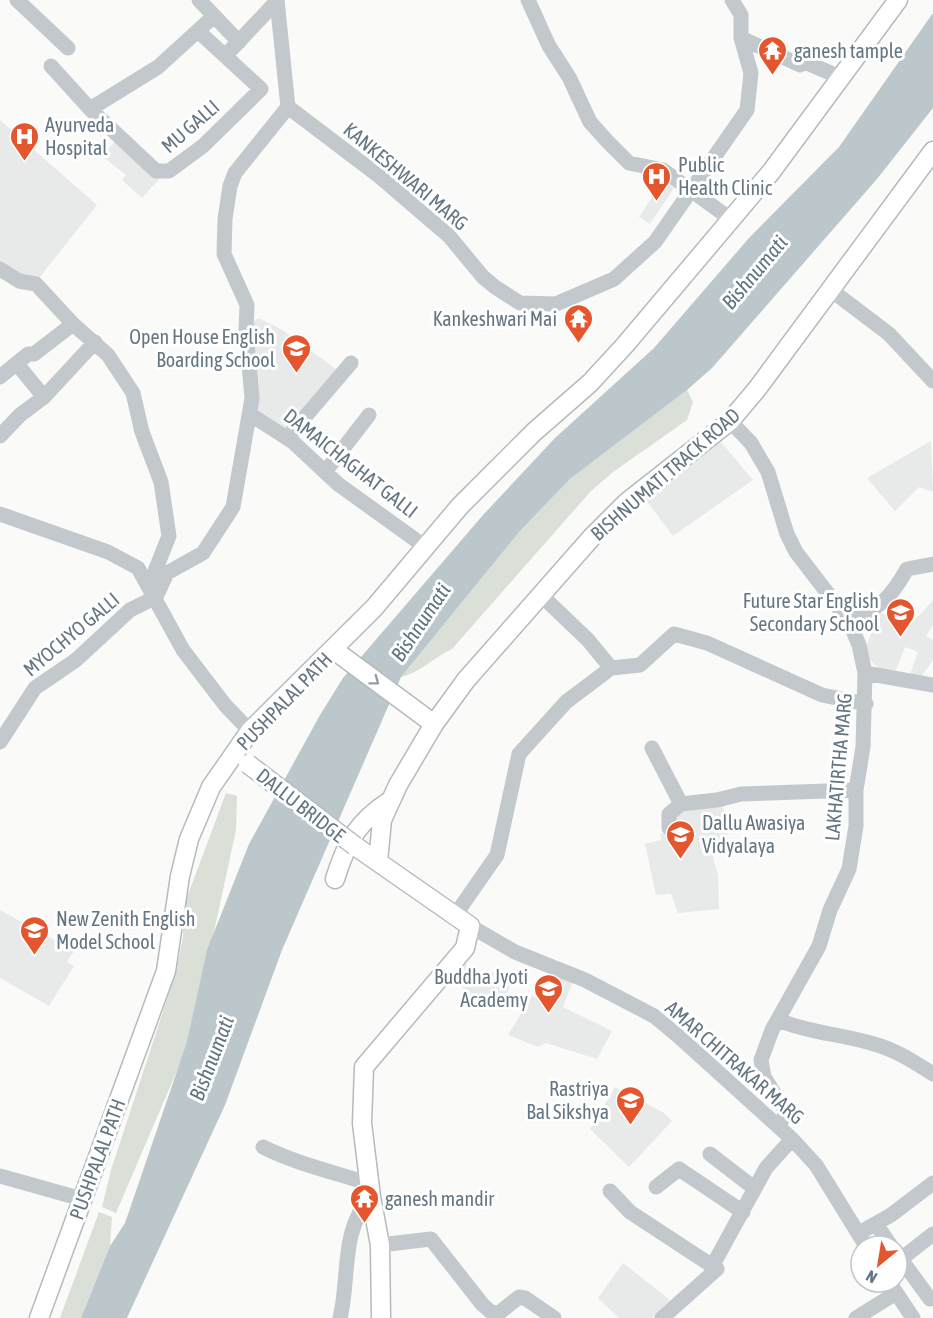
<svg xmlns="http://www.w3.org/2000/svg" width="933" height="1318" font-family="'Asap Condensed',sans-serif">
<rect width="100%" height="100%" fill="#fafaf8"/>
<!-- built -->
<path fill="#e8e9e9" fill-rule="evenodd" d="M0 120 97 205 39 278 19 277 0 264Z
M118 138 161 177 142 198 122 180 126 175 102 156Z
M663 181 674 188 650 224 639 217Z
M258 318 281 329 340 372 288 432 255 415 248 326Z
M931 441 933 492 919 487 895 511 867 478Z
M721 442 753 480 673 536 643 496Z
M933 600V625L926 636 933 640V660L919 680 888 677 864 654 878 612 912 623ZM905 647 918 652 909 677 895 672Z
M723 805 729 843 710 847 718 875 719 909 678 913 671 894 656 895 645 844 661 840 660 834 672 831 670 814Z
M0 910 74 951 67 962 74 966 49 1006 0 978Z
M460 960 485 977 494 971 512 981 504 1001 493 1007 448 978Z
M556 970 574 979 563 1007 612 1031 597 1059 546 1043 538 1047 508 1035 532 996 543 1001Z
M615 1087 664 1113 672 1121 629 1167 590 1129Z
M623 1263 670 1300 652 1318H619L598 1298Z"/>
<!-- green -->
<path fill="#dadfd7" d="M687 390 693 402 687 420 613 472 591 491 452 649C434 657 420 673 401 677L520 531 570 479Z
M226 793 237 796 236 830 191 1038 116 1213 102 1207 111 1170 176 972 183 937V908Z
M99 1212 112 1217 110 1246 81 1318H60Z"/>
<!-- water -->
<path fill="#bbc7cb" d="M933 13V108L877 179 712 368 687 390 570 479 520 531 401 677 282 950 225 1105 127 1318H81L110 1246 125 1223 187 1042 207 950 249 844 320 715 343 678 483 515 555 438 654 348 749 238 839 147Z"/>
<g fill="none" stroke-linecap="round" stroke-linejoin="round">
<defs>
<path id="major" d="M334 650 434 724
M355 846 470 926 465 948 364 1067 362 1123 371 1197 380 1245 381 1318
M378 862 382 820 398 785 434 724 466 680 592 537 627 502 730 421 757 389 933 151
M335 879C347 841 357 822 391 800
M39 1318 166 971 180 876 189 839 211 787 250 731 374 608 460 506 534 432 590 383 625 345 771 172 898 0"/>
</defs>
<!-- major casing -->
<use href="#major" stroke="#b5babe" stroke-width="21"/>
<!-- minor -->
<path stroke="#c3c8cc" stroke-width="15" d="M17 0 68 48
M199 0 239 42
M277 0 288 107
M528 0 549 46 569 77 590 122 608 142 629 163 663 170 732 220
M732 0 741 15V38L800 65 805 62 842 78
M226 55 277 1
M51 66 90 109 158 67 214 16
M288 107 379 176 449 236 483 277 495 287 520 303 556 304 614 279 655 242 747 110 751 73 741 38
M90 109 156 171H169L203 146 261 89 198 31
M0 269 19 281 36 284 73 324 108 355 133 393 142 432 161 482 169 536 155 571 156 595
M831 290 889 334 933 381
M17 364 44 397
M0 377 28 354H34L73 324
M251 415 293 442 338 484 424 546
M730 421 751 443 768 472 787 534 796 552 849 621 859 645 865 673 863 747 856 790V826L849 869 830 910 819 946 772 1030 761 1060 764 1077 785 1110V1116L778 1125
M0 436 20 415 44 397 95 342
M287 438 351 363
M325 472 369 415
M0 514 108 552 138 568 183 650 225 705 250 731
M541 595 588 640 611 668
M156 597 167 573 203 553 233 507 252 398 246 331 247 305 224 254 225 219 230 186 235 173 288 107
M849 621C881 607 890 599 907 569L933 564
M865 673 933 685
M866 704 822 695 707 643 674 634 640 665 611 668 566 702 519 754 497 855 458 911 470 926 515 952 585 980 654 1016 677 1035 792 1139 816 1165 866 1246
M0 742 35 688 76 660 130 610 156 597
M652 748 681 804
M669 828V814L681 804 717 800 741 794 856 790
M778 1020C809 1033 842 1034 874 1044 896 1050 914 1062 933 1074
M263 1147C297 1164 334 1172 370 1184
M710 1154 754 1188
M0 1176 82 1199
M656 1187 679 1169 743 1212
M610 1191 630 1212 717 1269
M876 1224 891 1246
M859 1233 891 1215 933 1183
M380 1245 431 1239 482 1304 491 1312 499 1313 519 1297 525 1298 554 1318
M897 1254 930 1299
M901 1259 933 1234
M889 1282 913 1318
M340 1318C350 1278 340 1230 371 1197
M662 1318 717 1269 714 1263 766 1168 792 1139
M856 1318 896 1293"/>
<!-- major -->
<use href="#major" stroke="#fff" stroke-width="18"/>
<defs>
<path id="major-bridge" d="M248 764 355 846"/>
</defs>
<!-- major-bridge casing -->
<use href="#major-bridge" stroke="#b5babe" stroke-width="21" stroke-linecap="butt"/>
<!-- major-bridge -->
<use href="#major-bridge" stroke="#fff" stroke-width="18"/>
</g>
<!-- one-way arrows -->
<defs><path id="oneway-chevron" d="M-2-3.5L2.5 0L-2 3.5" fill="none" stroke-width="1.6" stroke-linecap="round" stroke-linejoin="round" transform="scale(1.5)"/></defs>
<use stroke="#939fa8" href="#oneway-chevron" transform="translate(375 681) rotate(37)"/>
<!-- icons -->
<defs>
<symbol id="temple-pin" viewBox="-11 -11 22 30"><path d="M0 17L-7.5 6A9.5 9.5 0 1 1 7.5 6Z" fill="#e4572e" stroke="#fff"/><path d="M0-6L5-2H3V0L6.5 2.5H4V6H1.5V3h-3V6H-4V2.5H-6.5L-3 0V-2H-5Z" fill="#fff"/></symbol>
<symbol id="hospital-pin" viewBox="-11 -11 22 30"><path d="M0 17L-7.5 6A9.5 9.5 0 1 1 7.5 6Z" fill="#e4572e" stroke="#fff"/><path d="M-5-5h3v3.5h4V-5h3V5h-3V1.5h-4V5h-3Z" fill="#fff"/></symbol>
<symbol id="school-pin" viewBox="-11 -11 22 30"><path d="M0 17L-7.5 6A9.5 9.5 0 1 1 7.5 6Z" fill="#e4572e" stroke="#fff"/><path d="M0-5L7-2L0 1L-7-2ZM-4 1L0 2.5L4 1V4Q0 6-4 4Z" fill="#fff"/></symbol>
</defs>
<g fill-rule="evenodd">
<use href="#temple-pin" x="756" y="34" width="33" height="45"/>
<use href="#hospital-pin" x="8" y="120" width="33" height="45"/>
<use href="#hospital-pin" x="640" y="160" width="33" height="45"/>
<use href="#temple-pin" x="562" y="302" width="33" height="45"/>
<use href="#school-pin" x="280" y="332" width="33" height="45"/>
<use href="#school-pin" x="884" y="596" width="33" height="45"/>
<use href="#school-pin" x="664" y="818" width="33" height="45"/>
<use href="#school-pin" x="18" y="914" width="33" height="45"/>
<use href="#school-pin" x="532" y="972" width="33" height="45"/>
<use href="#school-pin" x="614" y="1084" width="33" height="45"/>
<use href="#temple-pin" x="348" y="1182" width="33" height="45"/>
</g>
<g text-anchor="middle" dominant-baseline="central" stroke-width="6" stroke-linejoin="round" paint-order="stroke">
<!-- poi labels -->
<g font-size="20" fill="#657683" stroke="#fff" text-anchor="start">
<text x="794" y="50">ganesh tample</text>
<text x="45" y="124">Ayurveda<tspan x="45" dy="23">Hospital</tspan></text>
<text x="678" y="164">Public<tspan x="678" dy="23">Health Clinic</tspan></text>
<text x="557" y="318" text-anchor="end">Kankeshwari Mai</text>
<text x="275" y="336" text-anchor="end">Open House English<tspan x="275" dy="23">Boarding School</tspan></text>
<text x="879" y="600" text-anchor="end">Future Star English<tspan x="879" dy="23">Secondary School</tspan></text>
<text x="702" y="822">Dallu Awasiya<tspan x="702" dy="23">Vidyalaya</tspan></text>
<text x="56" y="918">New Zenith English<tspan x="56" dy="23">Model School</tspan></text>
<text x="528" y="976" text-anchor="end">Buddha Jyoti<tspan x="528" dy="23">Academy</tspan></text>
<text x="609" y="1088" text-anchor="end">Rastriya<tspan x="609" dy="23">Bal Sikshya</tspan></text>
<text x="385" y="1198">ganesh mandir</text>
</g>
<!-- street labels -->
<g font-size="20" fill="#657683" stroke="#fff">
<text transform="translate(190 126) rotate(-41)">MU GALLI</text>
<text transform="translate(406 176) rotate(40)">KANKESHWARI MARG</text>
<text transform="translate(351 463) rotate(38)">DAMAICHAGHAT GALLI</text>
<text transform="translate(665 474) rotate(-41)">BISHNUMATI TRACK ROAD</text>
<text transform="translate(71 634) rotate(-40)">MYOCHYO GALLI</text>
<text transform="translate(284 701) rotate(-46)">PUSHPALAL PATH</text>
<text transform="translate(838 767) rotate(-85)">LAKHATIRTHA MARG</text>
<text transform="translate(301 805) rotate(38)">DALLU BRIDGE</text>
<text transform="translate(735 1062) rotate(41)">AMAR CHITRAKAR MARG</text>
<text transform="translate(97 1159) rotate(-70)">PUSHPALAL PATH</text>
</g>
<!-- water labels -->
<g font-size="21" font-style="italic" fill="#60757c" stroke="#fff">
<text transform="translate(754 272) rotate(-50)">Bishnumati</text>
<text transform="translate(420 622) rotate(-56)">Bishnumati</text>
<text transform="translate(211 1058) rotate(-69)">Bishnumati</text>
</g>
</g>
<!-- north arrow -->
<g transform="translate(879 1264) rotate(210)"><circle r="28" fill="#ffffff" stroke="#c1c8cd" stroke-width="1.5"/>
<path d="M0-4.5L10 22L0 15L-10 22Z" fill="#e4572e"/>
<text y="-9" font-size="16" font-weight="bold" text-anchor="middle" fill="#657683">N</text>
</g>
</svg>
